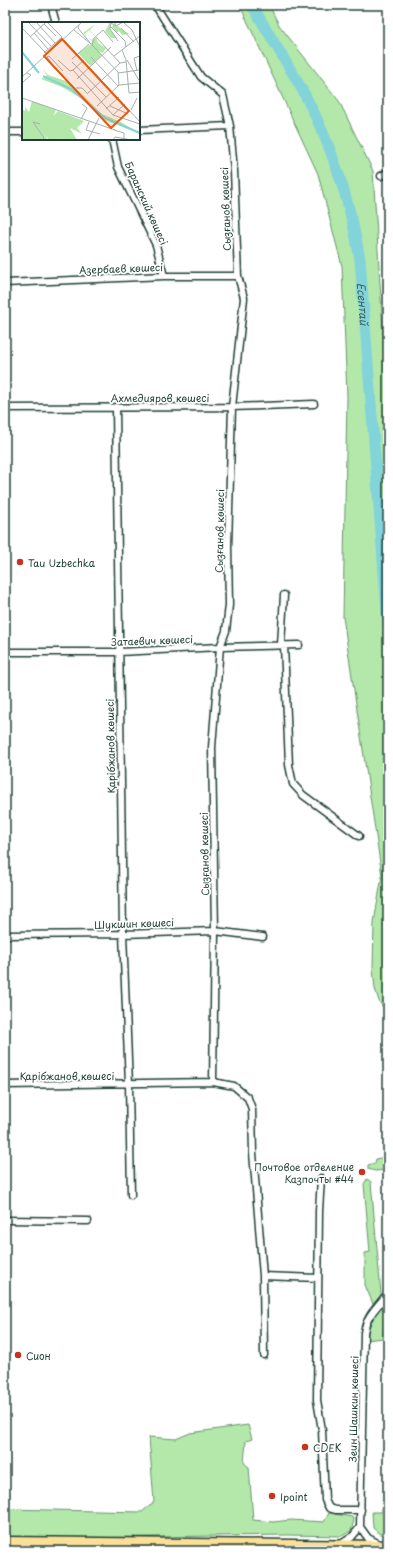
<svg xmlns="http://www.w3.org/2000/svg" width="393" height="1556" font-family="'Playpen Sans',sans-serif">
<rect width="100%" height="100%" fill="#fff"/>
<filter id="ink" filterUnits="userSpaceOnUse"><feTurbulence type="fractalNoise" baseFrequency=".025" numOctaves="2"/><feDisplacementMap in="SourceGraphic" scale="8" xChannelSelector="R" yChannelSelector="G"/><feConvolveMatrix kernelMatrix="1 2 1 2 8 2 1 2 1" color-interpolation-filters="sRGB"/></filter>
<g filter="url(#ink)">
<!-- green -->
<path fill="#b3e8aa" stroke="#69926f" d="M236 5H269L279 25 339 101 373 171 384 346 388 390V1016L379 1001 375 989 373 969 374 922 382 876 343 617 347 397 342 266 318 174 243 12Z
M388 1156V1170L375 1171 368 1169V1165L375 1163 376 1159Z
M367 1179 371 1182 381 1293 380 1296 373 1304 365 1285V1253L370 1252 364 1184Z
M386 1299H388V1328H383V1338L367 1340 369 1323Z
M248 1425 252 1439 246 1441 244 1463 249 1467 253 1520 273 1522 291 1520 324 1522 329 1513 352 1517 354 1520 351 1531 342 1536 288 1535 5 1539V1509L142 1512 154 1502 149 1437 176 1439 190 1433Z
M382 1505H388V1534H380L373 1528 372 1512H382Z
M5 1549 171 1551H5Z"/>
<g fill="none" stroke-linecap="round" stroke-linejoin="round">
<!-- river -->
<path stroke="#82d3da" stroke-width="11" id="s1" d="M252 5C269 35 288 64 305 95 332 146 350 202 360 259L388 625"/>
<defs>
<path id="street" d="M51 5 56 23
M155 5 201 77 223 95 230 126 234 171 238 276 244 298 232 407 228 546 229 605 226 631 220 647 212 747 215 931 213 1082
M139 130 230 126
M5 132H23
M112 139 118 167 156 245 164 276
M381 176 388 172
M5 283 164 276H238
M116 407 123 934 129 1084 131 1195
M5 408 232 407 314 404
M281 645 284 595
M284 645 289 765 293 784 303 795 359 836
M5 652H119L220 647 299 645
M5 935 123 934 215 931 263 937
M5 1085 213 1082 234 1086 248 1098 252 1109 253 1153 263 1276 264 1355
M321 1178 319 1211 317 1400 322 1430 325 1500 329 1508 336 1510H361
M5 1220 88 1221
M263 1276 318 1278
M360 1527 368 1538 379 1544
M341 1544 352 1537 360 1527 364 1333C366 1317 375 1309 385 1297"/>
<path id="primary" d="M5 1542 388 1546"/>
</defs>
<!-- street casing -->
<use href="#street" stroke="#1f3d34" stroke-width="9"/>
<!-- primary casing -->
<use href="#primary" stroke="#1f3d34" stroke-width="13"/>
<!-- street -->
<use href="#street" stroke="#fff" stroke-width="6"/>
<!-- primary -->
<use href="#primary" stroke="#fbdf96" stroke-width="10"/>
</g>
</g>
<!-- markers -->
<g fill="#c8321e" stroke="#fff" stroke-width="1.5">
<circle cx="20" cy="562" r="4"/>
<circle cx="362" cy="1172" r="4"/>
<circle cx="18" cy="1355" r="4"/>
<circle cx="305" cy="1447" r="4"/>
<circle cx="272" cy="1496" r="4"/>
</g>
<g text-anchor="middle" dominant-baseline="central" stroke-width="3.5" stroke-linejoin="round" paint-order="stroke">
<!-- street labels -->
<g font-size="10" fill="#1f3d34" stroke="#fff">
<text transform="translate(147 203) rotate(66)">Баранский көшесі</text>
<text transform="translate(225 209) rotate(-92)">Сызғанов көшесі</text>
<text transform="translate(121 268) rotate(-2)">Азербаев көшесі</text>
<text x="160" y="397">Ахмедияров көшесі</text>
<text transform="translate(219 531) rotate(-89)">Сызғанов көшесі</text>
<text transform="translate(152 640) rotate(-2)">Затаевич көшесі</text>
<text transform="translate(110 746) rotate(-91)">Қарібжанов көшесі</text>
<text transform="translate(204 854) rotate(-91)">Сызғанов көшесі</text>
<text transform="translate(134 923) rotate(-2)">Шукшин көшесі</text>
<text x="67" y="1075">Қарібжанов көшесі</text>
<text transform="translate(353 1409) rotate(-89)">Зеин Шашкин көшесі</text>
</g>
<!-- poi labels -->
<g font-size="10" fill="#1f3d34" stroke="#fff" text-anchor="start">
<text x="28" y="562">Tau Uzbechka</text>
<text x="354" y="1166" text-anchor="end">Почтовое отделение<tspan x="354" dy="12">Казпочты #44</tspan></text>
<text x="26" y="1355">Сион</text>
<text x="313" y="1447">CDEK</text>
<text x="280" y="1496">Ipoint</text>
</g>
<!-- water labels -->
<g font-size="11" font-style="italic" fill="#38625e" stroke="#fff">
<text stroke="none"><textPath href="#s1" startOffset="323">Есентай</textPath></text>
</g>
</g>
<!-- overview -->
<g transform="translate(22 22)">
<rect width="118" height="118" fill="#fff"/>
<path d="M85 0H94V3L107 12 100 13 97 9 95 11 90 5 92 1H89L88 8 95 16H89L83 9 87 2ZM73 2 68 8 73 14 67 8 63 12 68 18 71 17 70 19 74 15 76 21 84 26 81 31 76 29 80 33 68 44 56 31 69 22 70 19 61 11ZM21 47 26 53 47 60 80 92 99 100 118 112 83 98 62 78 40 65 19 57 25 54ZM10 79 34 88 31 94 36 89 62 99 55 106 60 112 48 106 55 118H37L35 116 36 118H27L23 112 26 118H21L23 115 19 118H0V87L3 89V85L7 90Z" fill="#b3e8aa"/>
<path fill="none" stroke="#82d3da" stroke-width="2" d="M0 30 17 51M21 54 49 67 83 96 118 111"/>
<path fill="none" stroke="#a5b1ae" stroke-width="1" d="M6 0 29 24M14 0 33 21M25 0 40 15M101 0 110 8 118 25M22 2 34 14M89 5 103 19 104 25M0 6 24 31M99 6 112 20M52 8 69 22 56 6 57 3M12 11 26 27M8 15 24 0M74 15 98 41M42 18 118 100M96 19 88 7 89 1 94 4 101 0M70 23 96 50 97 63M70 23 72 16 81 8 91 20M100 28 104 38 107 71 118 70M22 31 40 15M92 34 118 14M25 35 27 34 41 49M25 35 33 46M69 35 96 64M50 37 67 22M36 38 48 49 51 48M105 38 118 60M50 40 84 75M51 48 91 93 118 102M51 48 62 38M115 49 112 36 118 34M96 51 117 48M0 55 60 0M55 57 89 25M0 61 9 53 5 51M54 66H60L66 72M65 72 98 41 104 40M0 76 93 108M75 84 97 63 118 61M88 84 106 92M84 87 97 75M109 88 115 76M91 93 103 82M59 97 65 86 60 82M67 100 64 108 78 112M18 102 11 100 22 116 20 118M92 108 102 111V116M66 118 77 96M91 118 93 115 110 118"/>
<path fill="#e8590c" fill-opacity="0.15" stroke="#e8590c" stroke-width="2" d="M40 17 107 89 89 106 22 34Z"/>
<rect width="118" height="118" fill="none" stroke="#1f3d34" stroke-width="2"/>
</g>
<!-- margin -->
<rect width="393" height="1556" fill="none" stroke="#fff" stroke-width="20"/>
<rect x="10" y="10" width="373" height="1536" fill="none" stroke="#1f3d34" stroke-width="1.5" filter="url(#ink)"/>
</svg>
